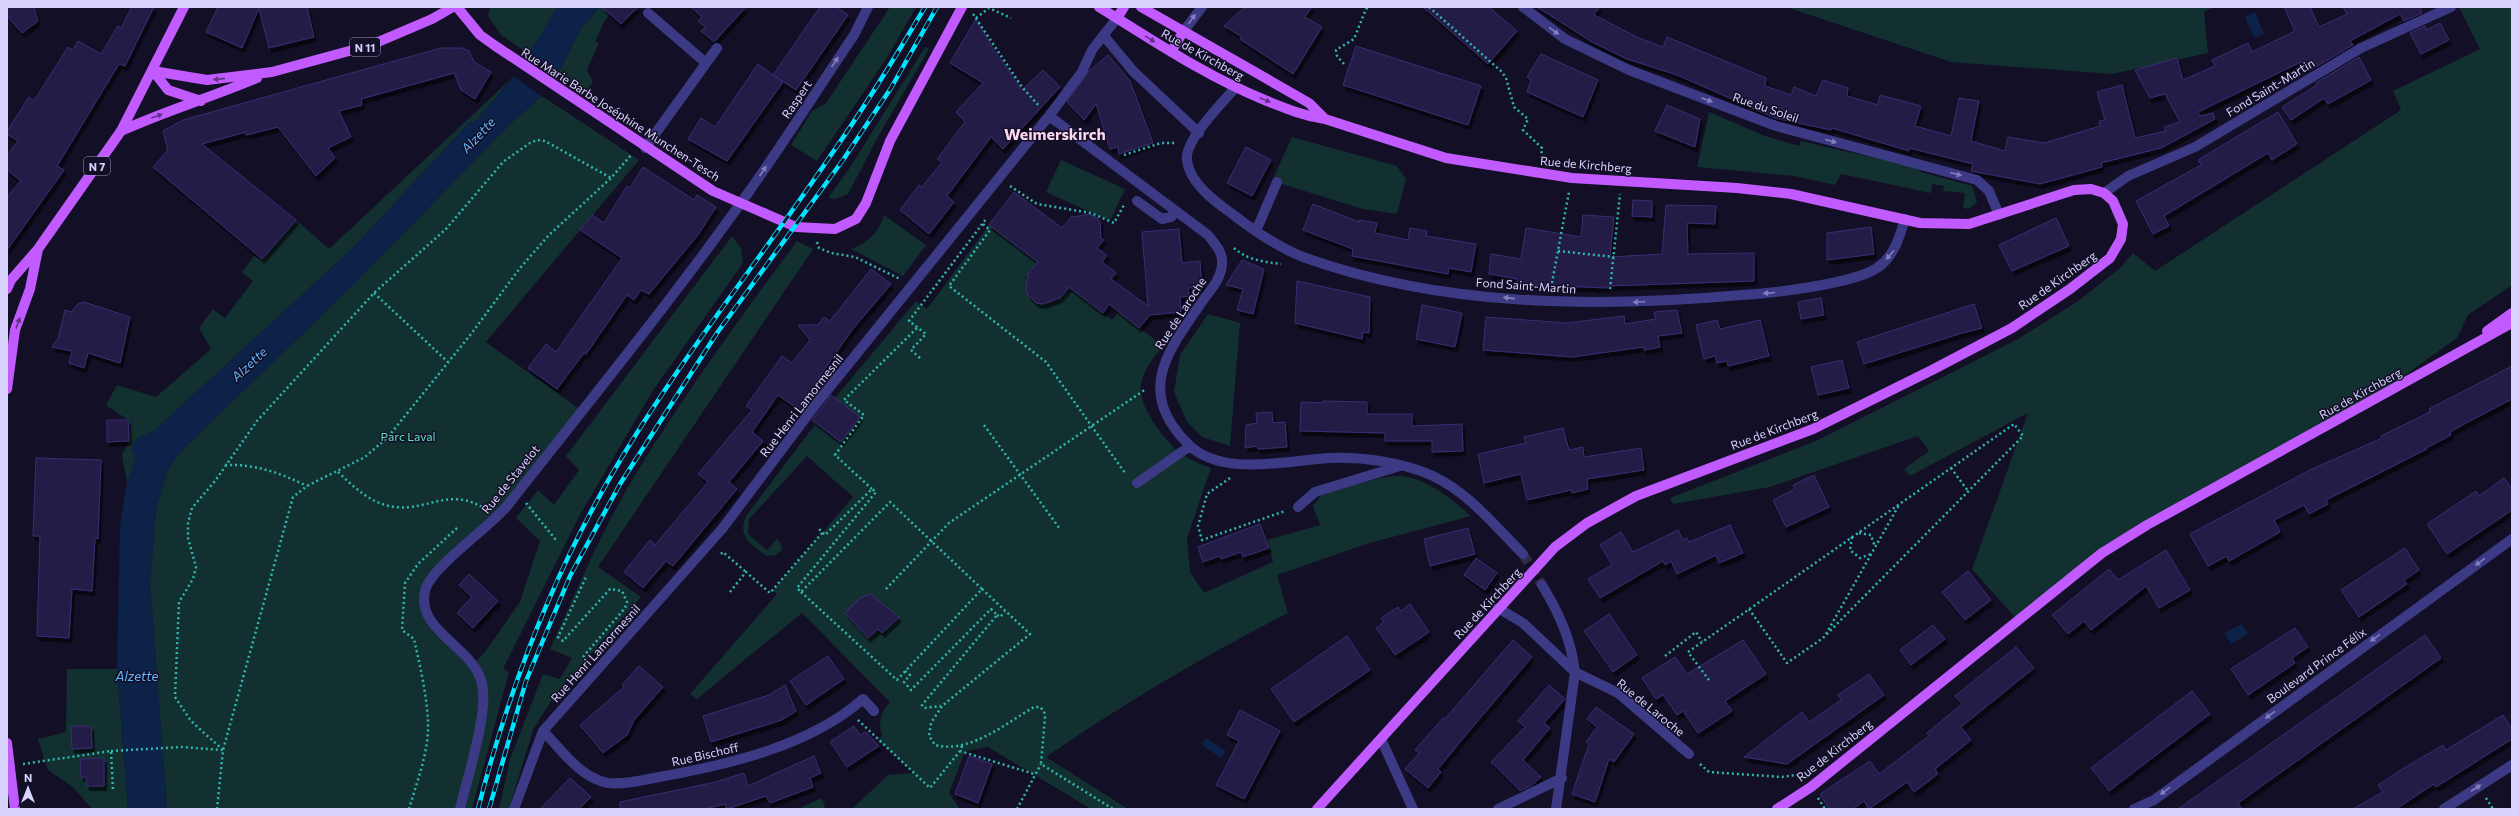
<svg xmlns="http://www.w3.org/2000/svg" width="2519" height="816" font-family="Commissioner,sans-serif">
<defs>
<filter id="shadow"><feDropShadow dx="2.5" dy="4.5" stdDeviation="0" flood-color="#0009"/></filter>
</defs>
<rect width="100%" height="100%" fill="#130f26"/>
<!-- green -->
<path fill="#12302f" d="M490 7H558L529 54 501 35 488 16Z
M600 7H615L604 22 595 42 599 43 587 70 593 82 585 93 558 74 581 28Z
M890 7H916L888 56 817 161 791 145 812 111 826 103Z
M1786 7H2215L2204 12 2208 53 2112 74 1951 62Z
M2459 7H2512V285L2468 315 2457 338 2355 411 2147 525 2018 621 1972 569 2028 413 1910 476 1904 469 1929 451 1918 436 1770 487 1673 504 1670 498 1818 440 2018 339 2078 301 2119 269 2133 253 2155 271 2401 110 2393 91 2480 49Z
M925 47 929 49 879 135 848 194 836 199 828 198 851 166Z
M514 76 477 120 469 123 352 249 154 431 135 440 136 457 127 483 122 455 129 441 128 420 106 405 117 385 156 397 211 349 199 328 213 309 225 318 253 281 242 272 254 256 262 259 296 220 329 249Z
M542 96 639 160 486 342 581 410 518 491 434 575 424 606 473 664 484 653 520 602 540 541 516 518 538 490 554 505 579 470 566 456 732 236 741 248 743 263 652 392 581 513 503 669 509 672 472 809H167L150 583 156 508 168 469 183 449 353 285 509 125Z
M1709 112 1765 136 1799 146 1801 141 1918 168 1921 172 1972 186 1977 202 1969 209 1963 208 1965 193 1943 191 1944 186 1932 184 1931 193 1841 174 1835 185 1794 176 1697 167Z
M1292 137 1397 166 1406 179 1397 214 1363 209 1272 181Z
M1061 160 1125 189 1110 221 1046 192Z
M884 215 926 245 903 276 851 249C869 242 878 233 884 215Z
M989 225 1041 263 1030 277 1027 275 1025 278 1028 280 1026 291 1033 301 1043 304 1053 299 1057 302 1059 299 1056 296 1068 280 1082 297 1112 320 1119 312 1163 346C1154 357 1144 370 1141 383 1136 404 1165 441 1180 453 1189 460 1201 464 1211 468L1187 538 1190 572 1204 593 1273 562 1267 540 1320 525 1313 506 1321 495C1340 490 1384 474 1402 476 1429 480 1452 499 1471 516L1366 544 1277 575 1288 613C1204 656 1123 704 1046 757L1128 809H1091L988 747 965 751 949 793 960 809H852L888 775 914 773 878 740 882 736C878 721 880 714 890 702L802 613 697 699 690 694 777 594 773 590 853 497 807 456 749 519 748 534 767 550 777 539 781 544 782 550 776 555 766 556C751 543 737 538 746 516L835 398 916 301 927 309Z
M797 241 813 249 598 567 641 597 554 696 533 730 509 809H499L510 759 543 674 560 679 572 658 550 649C578 587 604 525 640 467 688 389 742 315 797 241Z
M1208 314 1240 323 1230 446 1202 437 1187 422 1174 392 1180 355Z
M67 669H117L128 809H92L74 788 48 770 38 739 66 732Z
M821 798 825 804 824 809H798Z"/>
<!-- water -->
<path fill="#0c2248" d="M558 7H600L581 28 558 74 542 96 509 125 353 285 183 449 168 469 156 508 150 583 167 809H128L117 669 120 526 127 483 136 457 131 451 135 440 154 431 352 249 469 123 477 120 514 76Z
M2255 12 2264 34 2254 38 2245 17Z
M2242 624 2248 634 2231 644 2224 633Z
M1206 738 1226 751 1221 758 1202 745Z"/>
<!-- pier -->
<path fill="#130f26" d="M527 53 560 75 544 98 512 75Z"/>
<!-- building -->
<path fill="#241b47" stroke="#3b2d73" filter="url(#shadow)" d="M7 7H34L38 21 22 33 7 16Z
M132 7H154L125 66 119 64 57 166 64 170 7 250V197L21 181 7 170V155L18 141 7 134V131L29 97 34 101 68 47 73 50 78 41 101 54 118 26 121 28Z
M218 7H307L314 37 269 48 259 8 242 48 206 32Z
M602 7H638L621 24Z
M691 7H746L714 42 701 31 705 27 698 21 702 17Z
M820 7H837L848 15 796 90 773 75Z
M1245 7H1312L1305 17 1322 27 1293 74 1240 39 1242 37 1224 26Z
M1423 7H1489L1517 31 1488 64Z
M1537 7H1599L1594 15 1639 38 1663 47 1667 37 1766 78 1765 86 1791 95 1794 87 1816 96 1823 80 1848 88 1847 96 1878 105 1880 95 1921 106 1915 126 1951 136 1959 98 1979 101 1971 141 2005 151 2008 137 2044 143 2100 126 2099 121 2105 120 2097 92 2122 85 2135 138 2166 131 2164 127 2180 122 2165 94 2150 98 2135 70 2177 58 2183 80 2215 66 2212 60 2248 43 2252 52 2295 31 2284 7H2310L2319 27 2347 14 2343 7H2420L2422 13 2404 21 2400 14 2350 41 2353 45 2309 71 2303 61 2198 112 2200 116 2213 113 2215 119 2161 148 2101 163 2102 167 2040 184 1971 171 1973 164 1909 148V151L1832 128 1831 130 1775 118 1677 75 1627 59 1592 42Z
M976 19 992 47 1022 90 1043 70 1060 87 1003 149 991 137 947 196 954 202 929 234 900 210 919 185 922 187 942 162 937 159 965 122 956 112 983 83 950 63Z
M2440 23 2449 40 2421 54 2410 33 2425 26 2426 30Z
M1356 46 1481 86 1468 125 1343 85Z
M441 48H462L469 51 474 62 491 72 475 99 461 90 454 73 361 99 362 105 339 111 351 137 328 148 335 158 316 176 278 127 246 135V132L202 144 296 220 262 259 153 167 168 150 163 131 183 120Z
M1541 54 1598 80 1583 117 1527 92 1531 80 1527 77Z
M1108 55 1130 81 1153 143 1119 154 1118 147 1110 149 1096 104 1084 120 1067 102 1089 71Z
M2359 57 2371 80 2328 104 2324 98 2291 120 2282 107 2317 85 2316 83Z
M758 64 783 82 727 161 688 139 701 118 715 127Z
M1667 105 1700 119 1695 147 1655 131Z
M2278 112 2297 144 2272 160 2268 153 2164 216 2169 226 2153 234 2136 201 2201 165 2198 160Z
M1246 147 1271 160 1252 196 1227 183Z
M643 167 694 200 697 195 716 207 698 235 649 294 641 290 634 300 627 295 586 354 584 353 557 389 528 368 546 344 556 352 622 258 580 230 592 215 604 223 627 186 630 188Z
M1014 192 1062 228 1072 216 1074 217 1089 214 1096 217 1100 222 1101 238 1104 240 1097 248 1107 255 1102 262 1116 273 1111 279 1148 306 1142 232 1179 229 1182 263 1200 261 1202 287 1188 288 1189 296 1180 297 1181 312 1150 315 1139 328 1109 304 1103 313 1069 287 1060 298 1043 304 1036 303 1028 295 1026 288 1028 274 1038 262 989 225Z
M1633 200 1652 201V217L1632 216Z
M1313 204 1359 222V220L1377 223 1375 233 1408 240 1410 228 1427 231 1426 236 1476 244 1471 272 1449 268 1448 274 1352 256 1353 249 1303 230Z
M1666 205 1716 206 1715 224 1687 223 1688 254 1754 253V281L1607 286V288L1517 284V279L1489 274 1491 254 1521 259 1526 228 1581 237 1583 215 1614 217 1610 257 1662 254Z
M2056 218 2069 246 2012 271 1999 245Z
M1871 227 1874 254 1827 260V233Z
M1242 260 1264 269 1253 314 1237 310 1243 289 1226 285Z
M871 269 891 284 852 330 815 383 821 388 802 412 778 395 752 432 763 441 729 482 737 489 673 566 666 561 643 588 624 572 650 540 655 545 708 482 698 474 752 410 746 406 782 356 792 363 810 340 798 325H818L824 317 830 321Z
M1297 281 1370 297 1369 333 1363 332 1362 339 1295 323Z
M1821 298 1824 315 1801 319 1798 302Z
M84 302 130 317 120 363 88 353 84 368 69 363 72 351 52 347 58 338 65 310 71 312 78 304Z
M1974 304 1982 328 1959 334 1864 364 1857 342Z
M1422 305 1462 313 1455 347 1416 339Z
M1677 310 1682 333 1658 336 1660 347 1644 350V347L1572 357 1483 350 1486 317 1567 323 1624 316 1625 324 1656 319 1654 312Z
M1717 320 1720 329 1760 320 1769 356 1728 366 1727 361 1717 363 1715 356 1704 359 1696 325Z
M1842 360 1849 388 1818 395 1811 367Z
M2512 366V399L2466 423 2450 432 2451 435 2426 448 2427 449 2326 500 2328 504 2309 514 2304 505 2274 520 2280 532 2229 561 2227 556 2208 566 2190 534 2310 470 2382 438 2381 436 2430 412 2429 409Z
M831 395 860 417 841 442 812 420Z
M1323 401 1367 402V414H1412V426L1462 424 1463 451 1432 452V441H1385V433L1300 431 1301 402 1323 403Z
M1272 412 1273 423 1285 422 1287 447 1258 449 1257 446 1245 448 1246 425 1257 423 1256 413Z
M107 420H128L129 441 107 442Z
M1563 428 1569 450 1583 447 1584 457 1641 448 1644 470 1587 479 1588 489 1572 493 1571 490 1527 500 1521 474 1484 483 1478 454 1526 443 1524 437Z
M36 458 101 460 98 539 95 538 92 591 72 589 69 638 37 636 40 536H33Z
M1814 475 1829 507 1786 527 1773 500 1795 489 1793 485Z
M2504 478 2512 489V510L2447 554 2427 524 2476 491 2479 496Z
M1260 524 1269 548 1243 557 1241 552 1221 559 1220 556 1203 562 1198 547Z
M1730 525 1743 553 1719 563 1716 555 1677 574 1671 561 1665 565 1663 561 1600 598 1588 579 1612 565 1600 545 1621 532 1633 552 1678 530 1683 540 1687 538 1689 542Z
M1468 528 1475 554 1430 566 1424 539Z
M2405 548 2419 570 2404 580 2407 584 2359 617 2341 590Z
M2166 550 2190 590 2159 608 2146 586 2091 630 2084 621 2068 634 2052 615 2109 569 2118 580Z
M1476 558 1497 573 1485 590 1464 575Z
M1968 571 1991 600 1965 620 1942 592Z
M469 574 498 601 473 628 457 613 472 597 459 585Z
M870 594 899 617 882 633 878 629 868 638 845 613 860 598Z
M1410 604 1429 632 1395 655 1376 628 1384 622 1381 618 1398 607 1401 611Z
M1609 614 1637 655 1613 672 1584 631Z
M1933 625 1945 639 1911 665 1900 650Z
M2295 628 2308 647 2292 658 2295 663 2248 695 2231 669Z
M2425 635 2441 658 2238 803 2242 809H2178Z
M1347 636 1370 670 1294 722 1271 689Z
M1513 640 1532 657 1465 736 1438 769 1441 772 1428 788 1405 769 1419 753 1415 750 1443 718 1445 719Z
M1743 640 1766 674 1725 701 1732 711 1698 733 1683 711 1677 715 1663 695 1656 699 1642 678 1675 657 1687 674Z
M2016 647 2034 668 1961 727 1971 740 1935 769 1938 774 1914 792 1907 782 1869 809 1864 801 1853 809H1829L1820 794 1870 761 1879 774 1929 736 1927 733 1962 704 1955 696Z
M828 656 844 679 806 705 790 681Z
M639 666 663 687 634 720 627 735 603 753 580 725 624 687 622 685Z
M1869 674 1884 695 1787 764 1744 757 1802 712 1809 722 1841 700 1838 695Z
M785 685 796 711 782 720 711 742 703 716 769 695Z
M1549 685 1565 699 1544 723 1550 728 1523 760 1541 777 1532 785 1520 791 1491 762 1525 727 1518 721Z
M2192 691 2210 714 2109 791 2091 768Z
M1596 707 1634 734 1614 762 1609 759 1595 802 1572 794 1589 744 1586 742 1597 727 1587 719Z
M1240 710 1280 731 1244 799 1216 785 1239 741 1227 735Z
M2503 715 2512 729V739L2436 787 2434 784 2396 809H2353L2383 792 2378 785 2404 768 2443 745 2446 750Z
M71 726H91L92 748 72 749Z
M854 726 860 735 866 732 879 746 847 767 830 742Z
M814 756 821 773 810 778 813 787 770 803 766 796 727 809 725 804 705 809H620V802L716 782 744 773 748 786Z
M969 756 992 764 978 803 955 794Z
M104 758V786H87L86 777H81L80 759Z
M570 778 591 797 579 809H540Z"/>
<g fill="none" stroke-linecap="round" stroke-linejoin="round">
<!-- minor-tunnel -->
<path stroke="#312d47" stroke-width="10" stroke-dasharray="10 5" stroke-linecap="butt" d="M1523 554 1542 585"/>
<!-- path -->
<path stroke="#2fb8b0" stroke-width="2.5" stroke-dasharray="2 3" stroke-linecap="butt" d="M1429 7 1502 72 1506 78 1514 107 1528 119 1523 130 1542 148 1541 159
M973 14 1022 87 1039 106
M976 18 989 8 1011 18
M1344 64 1337 56 1336 50 1354 39 1366 9 1370 7
M1124 155 1161 143H1175
M1010 186 1037 204 1091 213 1114 223 1124 205
M983 224 990 230 949 286 1046 362 1125 473
M817 242 819 248 831 253 855 257 900 279
M1234 248C1247 260 1265 262 1281 264
M1558 251 1614 257
M1551 288 1569 192
M1610 289 1620 194
M374 293 448 362
M920 358 911 350 926 334 909 321 986 219
M984 425 1060 529
M225 465C256 464 280 473 307 486
M1951 468 1968 491
M338 472C355 488 371 504 395 507 428 511 450 486 485 509
M1230 478 1207 494 1198 526 1202 540 1285 511
M872 489 835 455 864 415 844 400 917 328
M526 503 556 540
M1859 533 1871 535 1875 547
M1852 537 1850 550 1860 558 1871 554
M721 554 723 552 746 572
M886 589 949 523 1146 389
M982 589 1030 634 942 706 931 723 929 736 935 745C969 754 1005 724 1034 707H1040L1044 711 1045 717 1041 764 1113 809
M730 592 746 572 770 593 822 533
M801 592 897 680 982 589 890 502 801 592 797 588 876 492 872 489 825 535 817 527
M997 615 1000 617 1005 612
M1826 634 1899 505
M1665 656 1696 632 1702 642
M586 661 583 657 625 608 627 602 622 591 610 589 563 641 558 637 587 575
M905 671 910 675 904 682 911 690 991 609 997 615 922 705 924 708 941 706
M1709 680 1688 652 2014 424 2023 436 1823 638 1787 663 1749 609
M858 720 930 788 960 751
M962 746 960 751 1034 774
M223 750 191 721 175 697 179 602 193 579 196 567 188 538V523L192 508 215 481 257 421 374 293 446 229 503 162 530 143 537 140 545 141 611 178
M111 751 182 747 222 750
M23 764 111 751 113 790
M1700 764 1709 772 1782 777 1803 774
M1818 798 1825 809
M2486 798 2493 809
M217 809 223 750 293 497 307 486 365 457 388 437 471 334 520 268 549 235 611 178 632 154
M409 809C417 781 429 752 428 723 427 695 420 666 414 639L402 630 405 583 418 564 457 528
M1017 809 1041 764"/>
<!-- minor -->
<path stroke="#3d3a85" stroke-width="10" d="M1523 7 1565 39 1629 70 1776 126 1977 180 1989 191 1999 215
M648 13 706 63
M1183 32 1202 7
M1104 36 1133 71 1199 133
M1235 88C1222 103 1184 141 1187 160 1189 182 1214 201 1231 213 1253 230 1277 247 1303 257 1442 307 1597 308 1742 295 1773 293 1853 284 1877 268 1894 257 1899 238 1905 219
M1049 116 1208 235C1214 243 1222 251 1222 261 1223 276 1212 288 1204 299 1169 350 1134 390 1188 444 1221 478 1289 460 1330 458 1363 457 1402 462 1433 476 1469 493 1495 526 1523 554
M645 148 717 48
M2104 193 2128 176 2195 147 2361 48 2451 7
M1137 201 1162 219 1171 217 1176 211
M1256 231 1277 182
M1137 483 1190 446
M1298 507 1315 492 1400 466
M1542 585C1559 613 1571 639 1575 672L1556 809
M1498 608 1523 623 1575 672 1618 693 1689 754
M543 731C561 749 580 778 608 783 624 785 643 780 659 777 727 765 810 746 863 699L874 711
M1381 739 1413 809
M460 809C467 778 489 712 482 684 474 646 416 632 425 591 430 568 489 528 507 506 588 403 672 300 748 193 785 141 819 87 854 35L868 7
M514 809 543 731 722 529 816 404 1049 116 1082 72 1092 50 1117 18
M1498 809 1562 778
M2134 809 2154 800 2512 539
M2444 809 2512 765"/>
<!-- major -->
<path stroke="#c25bff" stroke-width="10" d="M457 7 480 35 494 45 713 191 796 227 835 229 856 219 866 203 890 141 962 7
M1099 7C1154 41 1207 77 1267 101 1287 109 1304 116 1325 119L1446 158 1572 178 1737 188 1791 194 1920 223 1969 224 2074 190 2091 189 2104 193 2113 201 2123 224 2121 239 2110 258 2070 289 2012 328 1932 370 1813 429 1636 496 1587 523 1555 547 1317 809
M1141 7 1309 103 1325 119
M1117 18 1124 7
M1171 52 1183 32
M153 71 207 80 272 72 371 45 432 19 453 7
M153 71 168 90 201 101
M121 131C165 111 212 97 257 78
M7 289 11 280 38 249 121 131 184 7
M2487 331 2512 313
M7 389 15 330 30 289 38 249
M7 743 15 809
M1777 809 1811 787 2102 553 2147 525 2512 323"/>
<defs>
<path id="rail" d="M478 809C508 692 551 579 612 474 678 361 760 260 833 152 866 105 896 56 925 7
M489 809 526 681 570 576 620 484 717 333 843 160 891 88 937 7"/>
</defs>
<!-- rail casing -->
<use href="#rail" stroke="#00e5ff" stroke-width="4.5"/>
<!-- rail -->
<use href="#rail" stroke="#130f26" stroke-width="3" stroke-dasharray="9" stroke-linecap="butt"/>
</g>
<!-- one-way arrows -->
<defs><path id="oneway-solid" d="M-6-.8H1V-3.2L6.5 0L1 3.2V.8H-6Z"/></defs>
<g fill="#837fbc">
<use href="#oneway-solid" transform="translate(1192 19) rotate(-55)"/>
<use href="#oneway-solid" transform="translate(1554 31) rotate(36)"/>
<use href="#oneway-solid" transform="translate(835 62) rotate(-56)"/>
<use href="#oneway-solid" transform="translate(1707 100) rotate(21)"/>
<use href="#oneway-solid" transform="translate(1831 141) rotate(15)"/>
<use href="#oneway-solid" transform="translate(763 171) rotate(-56)"/>
<use href="#oneway-solid" transform="translate(1956 174) rotate(15)"/>
<use href="#oneway-solid" transform="translate(1890 255) rotate(131)"/>
<use href="#oneway-solid" transform="translate(1769 293) rotate(175)"/>
<use href="#oneway-solid" transform="translate(1509 298) rotate(-174)"/>
<use href="#oneway-solid" transform="translate(1639 302) rotate(178)"/>
<use href="#oneway-solid" transform="translate(2480 562) rotate(144)"/>
<use href="#oneway-solid" transform="translate(2375 638) rotate(144)"/>
<use href="#oneway-solid" transform="translate(2270 715) rotate(144)"/>
<use href="#oneway-solid" transform="translate(2476 788) rotate(-33)"/>
<use href="#oneway-solid" transform="translate(2165 791) rotate(144)"/>
</g>
<g fill="#623188">
<use href="#oneway-solid" transform="translate(1150 39) rotate(32)"/>
<use href="#oneway-solid" transform="translate(219 79) rotate(174)"/>
<use href="#oneway-solid" transform="translate(1265 100) rotate(22)"/>
<use href="#oneway-solid" transform="translate(157 116) rotate(-20)"/>
<use href="#oneway-solid" transform="translate(18 323) rotate(-70)"/>
</g>
<g text-anchor="middle" dominant-baseline="central" stroke-width="3" stroke-linejoin="round" paint-order="stroke">
<!-- shield labels -->
<g fill="#130f26" stroke="#9e99be" stroke-width="1">
<rect x="350" y="38" width="30" height="18" rx="3"/>
<rect x="84" y="157" width="26" height="18" rx="3"/>
</g>
<g font-size="11" font-weight="bold" fill="#d9d4ff">
<text x="365" y="47">N 11</text>
<text x="97" y="166">N 7</text>
</g>
<!-- street labels -->
<g font-size="12" fill="#d9d4ff" stroke="#130f26">
<text transform="translate(1203 54) rotate(29)">Rue de Kirchberg</text>
<text transform="translate(2270 87) rotate(-31)">Fond Saint-Martin</text>
<text transform="translate(796 99) rotate(-56)">Raspert</text>
<text transform="translate(1766 107) rotate(19)">Rue du Soleil</text>
<text transform="translate(621 114) rotate(33)">Rue Marie Barbe Joséphine Munchen-Tesch</text>
<text transform="translate(1586 164) rotate(5)">Rue de Kirchberg</text>
<text transform="translate(2057 280) rotate(-35)">Rue de Kirchberg</text>
<text transform="translate(1526 285) rotate(4)">Fond Saint-Martin</text>
<text transform="translate(1180 313) rotate(-57)">Rue de Laroche</text>
<text transform="translate(2360 393) rotate(-29)">Rue de Kirchberg</text>
<text transform="translate(801 405) rotate(-52)">Rue Henri Lamormesnil</text>
<text transform="translate(1774 429) rotate(-21)">Rue de Kirchberg</text>
<text transform="translate(510 479) rotate(-51)">Rue de Stavelot</text>
<text transform="translate(1487 603) rotate(-47)">Rue de Kirchberg</text>
<text transform="translate(595 653) rotate(-48)">Rue Henri Lamormesnil</text>
<text transform="translate(2316 665) rotate(-36)">Boulevard Prince Félix</text>
<text transform="translate(1651 707) rotate(39)">Rue de Laroche</text>
<text transform="translate(1834 750) rotate(-38)">Rue de Kirchberg</text>
<text transform="translate(705 754) rotate(-13)">Rue Bischoff</text>
</g>
<!-- park labels -->
<g font-size="12" fill="#5fe0c0" stroke="#130f26">
<text x="408" y="436">Parc Laval</text>
</g>
<!-- water labels -->
<g font-size="13" font-style="italic" fill="#62b6ff" stroke="#130f26">
<text transform="translate(478 135) rotate(-47)">Alzette</text>
<text transform="translate(249 364) rotate(-43)">Alzette</text>
<text x="137" y="676">Alzette</text>
</g>
<!-- district labels -->
<g font-size="16" font-weight="bold" fill="#ffd6f0" stroke="#130f26">
<text x="1055" y="133">Weimerskirch</text>
</g>
</g>
<!-- border -->
<rect width="2519" height="816" fill="none" stroke="#d9d4ff" stroke-width="16"/>
<!-- north arrow -->
<g transform="translate(28 788)" stroke="#130f26" stroke-width="3" paint-order="stroke">
<path d="M0-3L7 15L0 10L-7 15Z" fill="#d9d4ff"/>
<text y="-6" font-size="11" font-weight="bold" text-anchor="middle" fill="#d9d4ff">N</text>
</g>
</svg>
